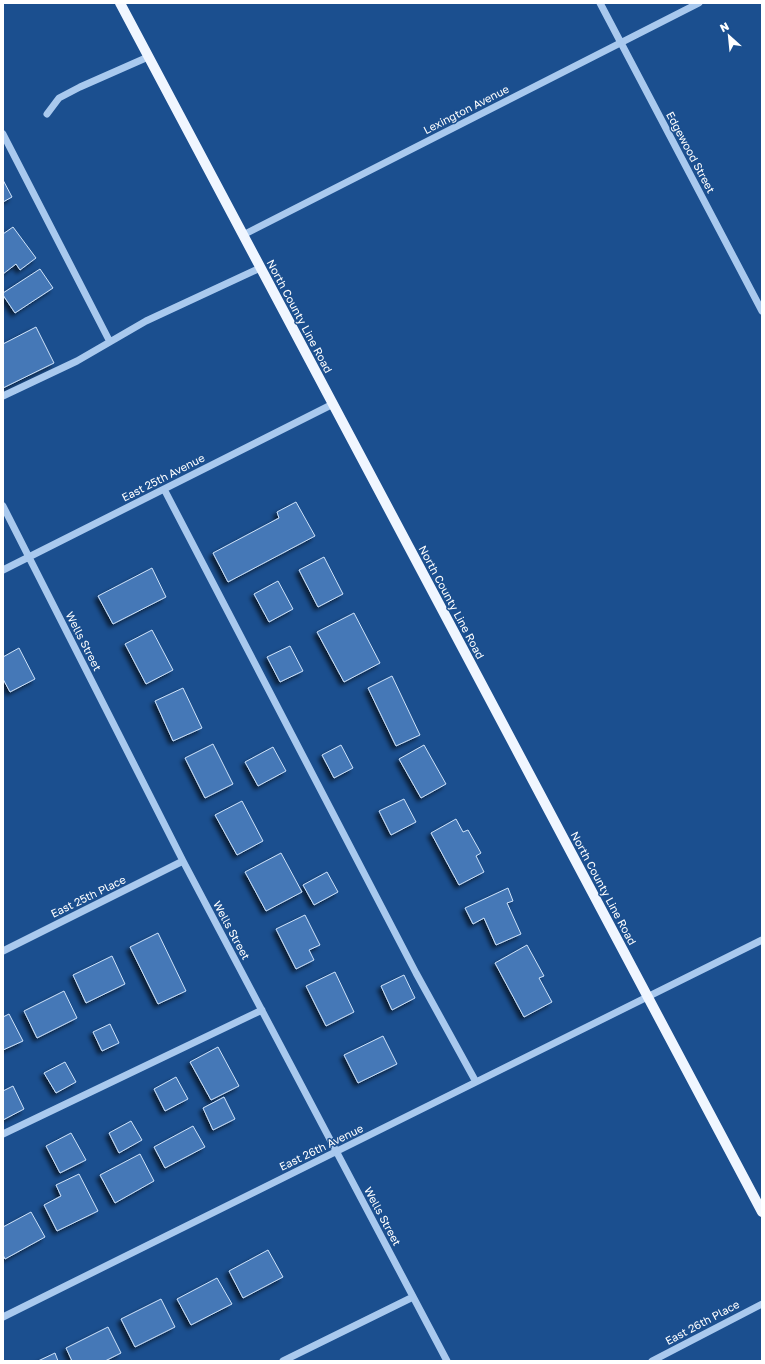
<svg xmlns="http://www.w3.org/2000/svg" width="765" height="1364" font-family="'Golos Text',sans-serif">
<defs>
<filter id="shadow"><feDropShadow dx="-3.5" dy="3.5" stdDeviation="2" flood-color="#0009"/></filter>
</defs>
<rect width="100%" height="100%" fill="#1b4f8f"/>
<!-- building -->
<path fill="#4478b7" stroke="#cfe3fa" filter="url(#shadow)" d="M3 180 12 197 3 202Z
M13 227 36 258 20 270 16 264 3 274V234Z
M40 269 53 288 15 313 3 295V293Z
M36 327 54 363 3 388V344Z
M296 502 315 536 228 582 213 553 279 518 277 512Z
M324 557 343 594 318 607 299 570Z
M152 568 166 597 113 624 98 596Z
M278 581 293 609 269 622 254 594Z
M354 613 380 663 344 682 317 632Z
M152 630 173 670 146 684 125 644Z
M290 646 303 671 280 682 267 657Z
M19 648 35 679 10 692 3 679V657Z
M392 676 420 735 396 746 368 688Z
M183 688 202 728 173 741 155 701Z
M213 744 233 784 205 798 185 758Z
M341 745 353 768 334 778 322 755Z
M424 745 446 784 421 798 399 759Z
M273 747 286 771 258 786 245 762Z
M404 799 416 822 391 835 379 811Z
M242 801 263 841 237 855 215 815Z
M456 819 463 832 468 830 481 853 476 856 484 872 459 885 431 833Z
M281 853 302 892 266 911 245 872Z
M327 872 338 892 314 905 303 885Z
M508 888 513 901 507 903 521 934 496 945 484 918 473 924 465 908Z
M305 915 320 945 309 950 314 960 296 969 276 929Z
M158 933 186 991 158 1004 130 947Z
M527 945 544 976 539 978 552 1002 524 1017 495 963Z
M112 956 125 984 86 1003 73 975Z
M335 972 354 1012 326 1026 306 986Z
M404 975 415 998 392 1010 381 986Z
M64 991 77 1018 37 1038 24 1011Z
M9 1014 23 1041 3 1050V1017Z
M110 1024 119 1043 102 1051 93 1032Z
M383 1036 397 1064 358 1083 344 1055Z
M218 1047 239 1086 211 1100 190 1062Z
M65 1062 76 1082 56 1093 44 1073Z
M176 1077 188 1099 165 1111 154 1089Z
M13 1086 24 1109 3 1120V1091Z
M224 1097 235 1119 213 1130 203 1108Z
M131 1121 142 1140 119 1153 109 1133Z
M193 1126 205 1147 165 1168 154 1147Z
M71 1133 86 1160 60 1173 46 1146Z
M140 1154 154 1181 115 1203 100 1175Z
M79 1174 98 1211 57 1231 44 1205 61 1196 56 1185Z
M31 1212 45 1237 5 1259 3 1255V1227Z
M268 1250 283 1277 243 1298 229 1271Z
M217 1278 232 1304 191 1325 177 1299Z
M161 1299 175 1327 135 1347 121 1319Z
M108 1327 121 1353 105 1361H72L66 1348Z
M55 1353 58 1361H38Z"/>
<g fill="none" stroke-linecap="round" stroke-linejoin="round">
<!-- minor -->
<path stroke="#a9c9ee" stroke-width="7" d="M600 3 762 311
M47 114 59 98 80 87 148 57
M3 134 110 342
M243 235 699 3
M3 396 77 361 146 321 260 268
M164 489 416 973 476 1082
M3 506 183 861 447 1361
M3 570 333 404
M3 951 183 861
M3 1134 262 1010
M3 1317 762 940
M283 1361 413 1297
M652 1361 762 1304"/>
<!-- major -->
<path stroke="#f0f6ff" stroke-width="10" d="M120 3 762 1212"/>
</g>
<g text-anchor="middle" dominant-baseline="central" stroke-width="3" stroke-linejoin="round" paint-order="stroke">
<!-- street labels -->
<g font-size="11" fill="#fff" stroke="#1b4f8f">
<text transform="translate(466 109) rotate(-27)">Lexington Avenue</text>
<text transform="translate(691 152) rotate(62)">Edgewood Street</text>
<text transform="translate(300 316) rotate(62)">North County Line Road</text>
<text transform="translate(163 477) rotate(-27)">East 25th Avenue</text>
<text transform="translate(452 602) rotate(62)">North County Line Road</text>
<text transform="translate(84 641) rotate(63)">Wells Street</text>
<text transform="translate(604 888) rotate(62)">North County Line Road</text>
<text transform="translate(88 896) rotate(-26)">East 25th Place</text>
<text transform="translate(232 930) rotate(62)">Wells Street</text>
<text transform="translate(321 1147) rotate(-26)">East 26th Avenue</text>
<text transform="translate(383 1216) rotate(62)">Wells Street</text>
<text transform="translate(702 1322) rotate(-28)">East 26th Place</text>
</g>
</g>
<!-- border -->
<rect width="765" height="1364" fill="none" stroke="#ffffff" stroke-width="8"/>
<!-- north arrow -->
<g transform="translate(729 36) rotate(333)" stroke="#1b4f8f" stroke-width="3" paint-order="stroke">
<path d="M0-3L7 15L0 10L-7 15Z" fill="#ffffff"/>
<text y="-6" font-size="11" font-weight="bold" text-anchor="middle" fill="#ffffff">N</text>
</g>
</svg>
